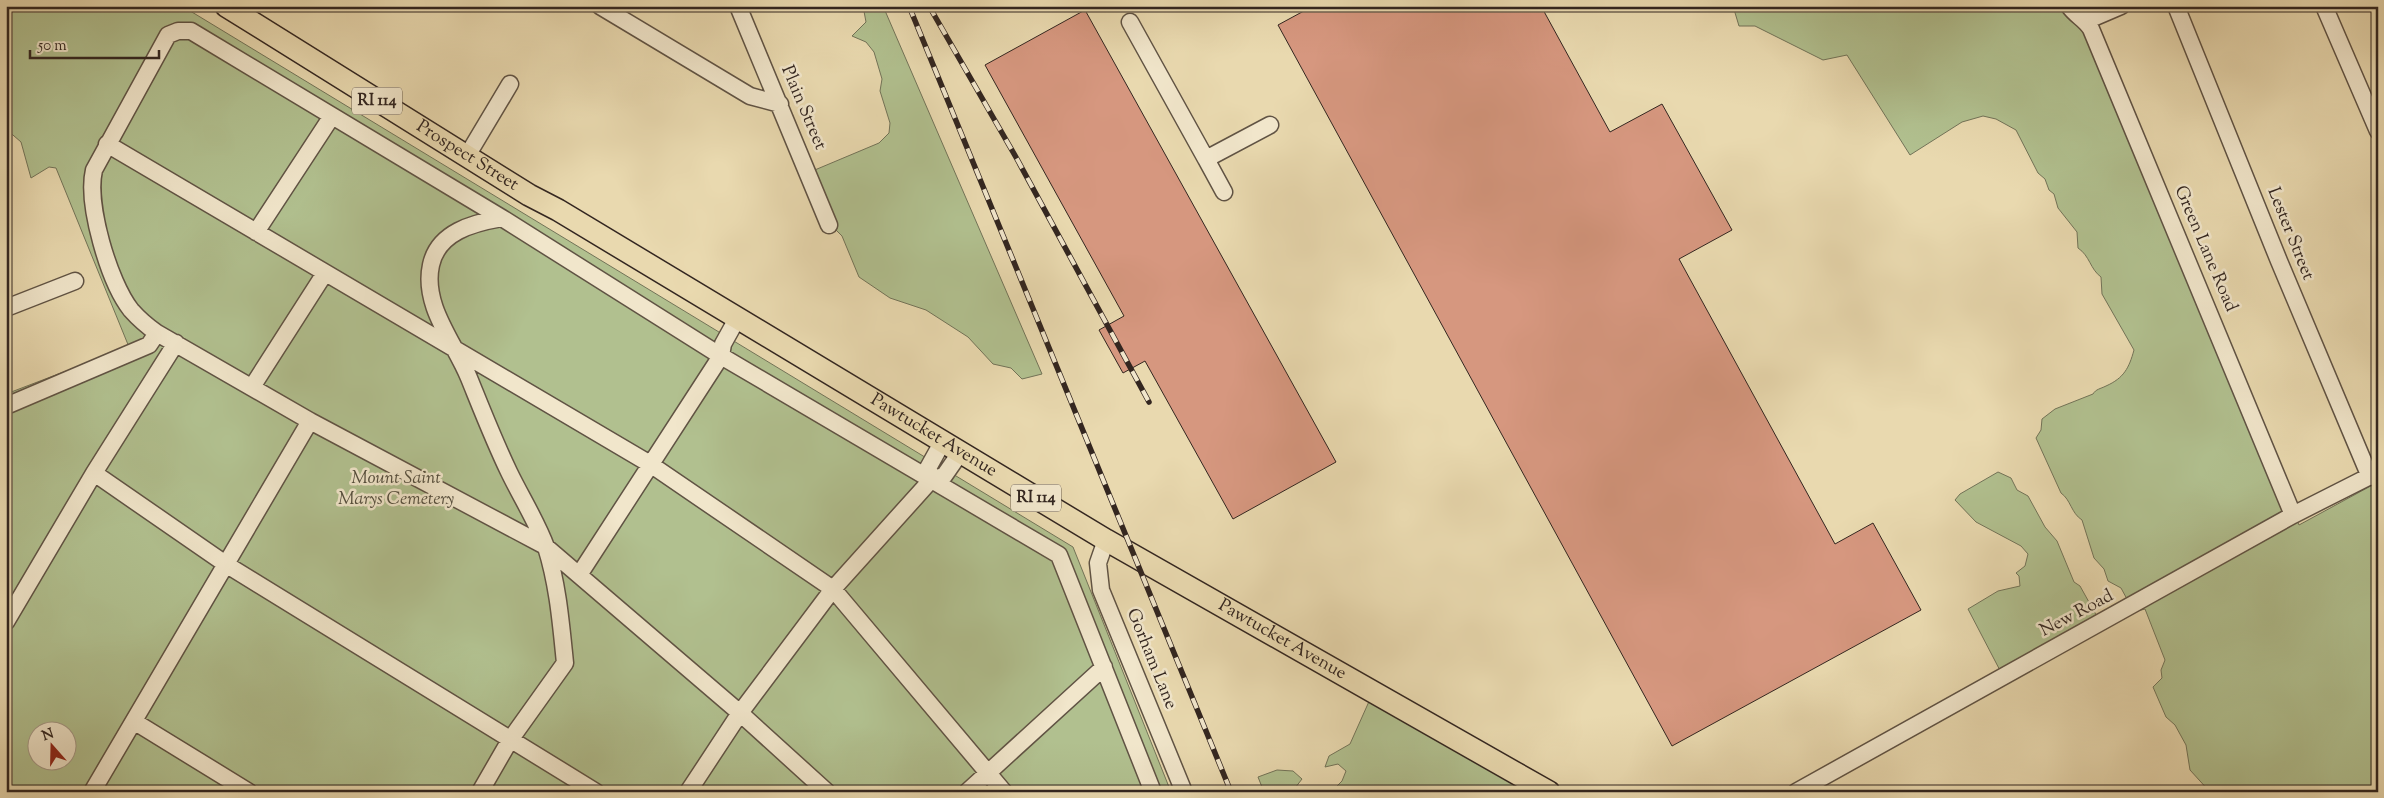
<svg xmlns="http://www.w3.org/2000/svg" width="2384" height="798" font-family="'Sorts Mill Goudy',serif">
<rect width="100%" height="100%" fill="#e9d9af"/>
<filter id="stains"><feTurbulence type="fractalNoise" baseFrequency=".004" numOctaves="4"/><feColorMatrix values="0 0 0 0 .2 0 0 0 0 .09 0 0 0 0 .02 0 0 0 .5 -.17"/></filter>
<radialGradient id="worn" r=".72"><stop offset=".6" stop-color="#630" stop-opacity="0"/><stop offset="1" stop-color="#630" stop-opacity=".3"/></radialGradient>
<!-- green -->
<path fill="#b1c08f" stroke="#727358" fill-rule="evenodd" d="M6 6H182L1073 547 1171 792H6V394L129 347 56 168 49 167 31 178 21 142 6 129V55L9 52 6 46ZM38 730H68V760H38Z
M863 6H883L1042 374 1022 379 1011 368 993 364 968 337 926 310 890 298 859 277 842 236 831 225 810 172 879 143 889 133 890 123 880 91 882 79 874 52 866 42 852 36 866 22Z
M1733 6H2074L2195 274 2299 525 2378 482V792H2210L2190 770 2186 745 2175 725 2166 717 2153 687 2162 678 2161 670 2165 660 2145 609 2134 612 2121 588 2108 581 2104 569 2094 558 2082 520C2071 513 2071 500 2061 493L2036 438 2041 430 2042 419 2055 409 2093 394C2096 389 2100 389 2106 386 2124 378 2129 368 2134 350L2102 294 2101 277C2090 269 2090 256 2078 248L2077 232 2058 208 2054 194 2049 190 2045 179 2038 173 2016 130 1996 119 1983 116 1962 122 1910 155 1847 55 1823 60 1755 26H1739Z
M1998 472 2011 478 2017 490 2028 496 2045 527 2057 541 2074 582 2080 586 2104 629 2005 680 1968 609 1998 591 2020 586 2019 576 2016 573 2025 566 2028 554 2021 546 1976 522 1955 500 1960 494Z
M1371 697 1516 781 1510 792H1331L1342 781 1346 771 1338 764 1325 767 1329 756 1350 744Z
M1277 770 1293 771 1302 779 1295 788 1297 792H1264L1258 777Z"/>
<!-- building -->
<path fill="#d6977f" stroke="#332620" d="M1313 6H1541L1610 132 1662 104 1732 230 1679 259 1835 544 1873 523 1921 610 1672 746 1278 25Z
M1085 10 1336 462 1233 519 1145 361 1123 373 1099 330 1124 316 985 65Z"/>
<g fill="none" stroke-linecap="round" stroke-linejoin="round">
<defs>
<path id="minor" d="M600 6 750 96 780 104
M738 6 829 225
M2069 6C2076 16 2085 19 2091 29L2293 515
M2176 6 2279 261 2370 477
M2324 6 2378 131
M2086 21 2121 6
M1130 22 1206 159 1270 125
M107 144 650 464 833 589 1004 792
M467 156 510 84
M1206 159 1224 192
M256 232 332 116
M6 308 75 281
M252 387 325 273
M6 406 149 345 157 333
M94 473 227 565 596 792
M932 479 928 468 943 441
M1106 540 1098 563 1101 590 1184 792
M579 575 721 356 723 344 738 317
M6 622 94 473 176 343
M135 722 249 792
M92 792 310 421
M480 792 510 740 565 663C561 624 558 585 546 547 537 522 521 497 509 472 494 441 482 410 469 378 455 343 422 306 431 265 438 232 473 223 502 218
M688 792 740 713 833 589 932 479 944 476 960 453
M827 792 740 713 545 546 310 421 157 333C147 326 139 319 131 310 109 282 86 204 94 170L168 35 178 31H191L502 218 721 356 1059 555 1153 792
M967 792 1104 667
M1796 792 2293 515 2378 472"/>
<g id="major">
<path id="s1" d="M226 6 529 195 558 210 1106 540 1549 792"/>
</g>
</defs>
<!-- minor casing -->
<use href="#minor" stroke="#605344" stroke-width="19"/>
<!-- major casing -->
<use href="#major" stroke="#332620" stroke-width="24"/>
<!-- minor -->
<use href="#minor" stroke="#f1e6cb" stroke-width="16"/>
<!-- major -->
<use href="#major" stroke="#e9d9af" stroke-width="21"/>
<defs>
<path id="rail" d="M909 6 1231 792
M929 6 1017 159 1149 402"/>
</defs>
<!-- rail casing -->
<use href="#rail" stroke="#332620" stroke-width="5.5"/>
<!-- rail -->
<use href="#rail" stroke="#f1e6cb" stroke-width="4" stroke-dasharray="11" stroke-linecap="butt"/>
</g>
<g text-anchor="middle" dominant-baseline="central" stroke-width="5" stroke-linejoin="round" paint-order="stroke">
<!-- shield labels -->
<g fill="#f1e6cb" stroke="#6c6053" stroke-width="1">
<rect x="352" y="87.5" width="50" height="27" rx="4"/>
<rect x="1011" y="484.5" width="50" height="27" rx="4"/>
</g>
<g font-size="16" font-weight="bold" fill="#332620">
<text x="377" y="101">RI 114</text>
<text x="1036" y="498">RI 114</text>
</g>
<!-- street labels -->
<g font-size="18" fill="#332620" stroke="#f1e6cb">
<text transform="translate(803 108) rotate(67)">Plain Street</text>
<text stroke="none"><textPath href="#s1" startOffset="284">Prospect Street</textPath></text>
<text transform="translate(2290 234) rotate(68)">Lester Street</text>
<text transform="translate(2205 249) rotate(67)">Green Lane Road</text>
<text stroke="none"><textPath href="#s1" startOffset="828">Pawtucket Avenue</textPath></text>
<text transform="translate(2077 614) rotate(-28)">New Road</text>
<text stroke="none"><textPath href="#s1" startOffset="1232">Pawtucket Avenue</textPath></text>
<text transform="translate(1151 659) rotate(68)">Gorham Lane</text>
</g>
<!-- park labels -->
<g font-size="18" font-style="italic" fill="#524c3c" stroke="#f1e6cb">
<text x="396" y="479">Mount Saint<tspan x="396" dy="21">Marys Cemetery</tspan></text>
</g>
</g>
<!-- margin -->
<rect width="2384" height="798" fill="none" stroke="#e9d9af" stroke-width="25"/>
<rect x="8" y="8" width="2369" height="783" fill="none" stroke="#332620" stroke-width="2.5"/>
<rect x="12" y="12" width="2359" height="773" fill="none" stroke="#332620"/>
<!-- north arrow -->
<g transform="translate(52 746) rotate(340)"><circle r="24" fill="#f1e6cb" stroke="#a59987"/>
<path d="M0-4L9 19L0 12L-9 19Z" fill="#8f2418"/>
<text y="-8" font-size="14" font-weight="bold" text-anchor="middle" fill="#332620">N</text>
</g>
<!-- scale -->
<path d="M30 50v8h129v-8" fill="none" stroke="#332620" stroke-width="2.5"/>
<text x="38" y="50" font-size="15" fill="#332620" stroke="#f1e6cb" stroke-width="4" paint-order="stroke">50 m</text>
<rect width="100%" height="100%" filter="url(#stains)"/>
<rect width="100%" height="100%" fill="url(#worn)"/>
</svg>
